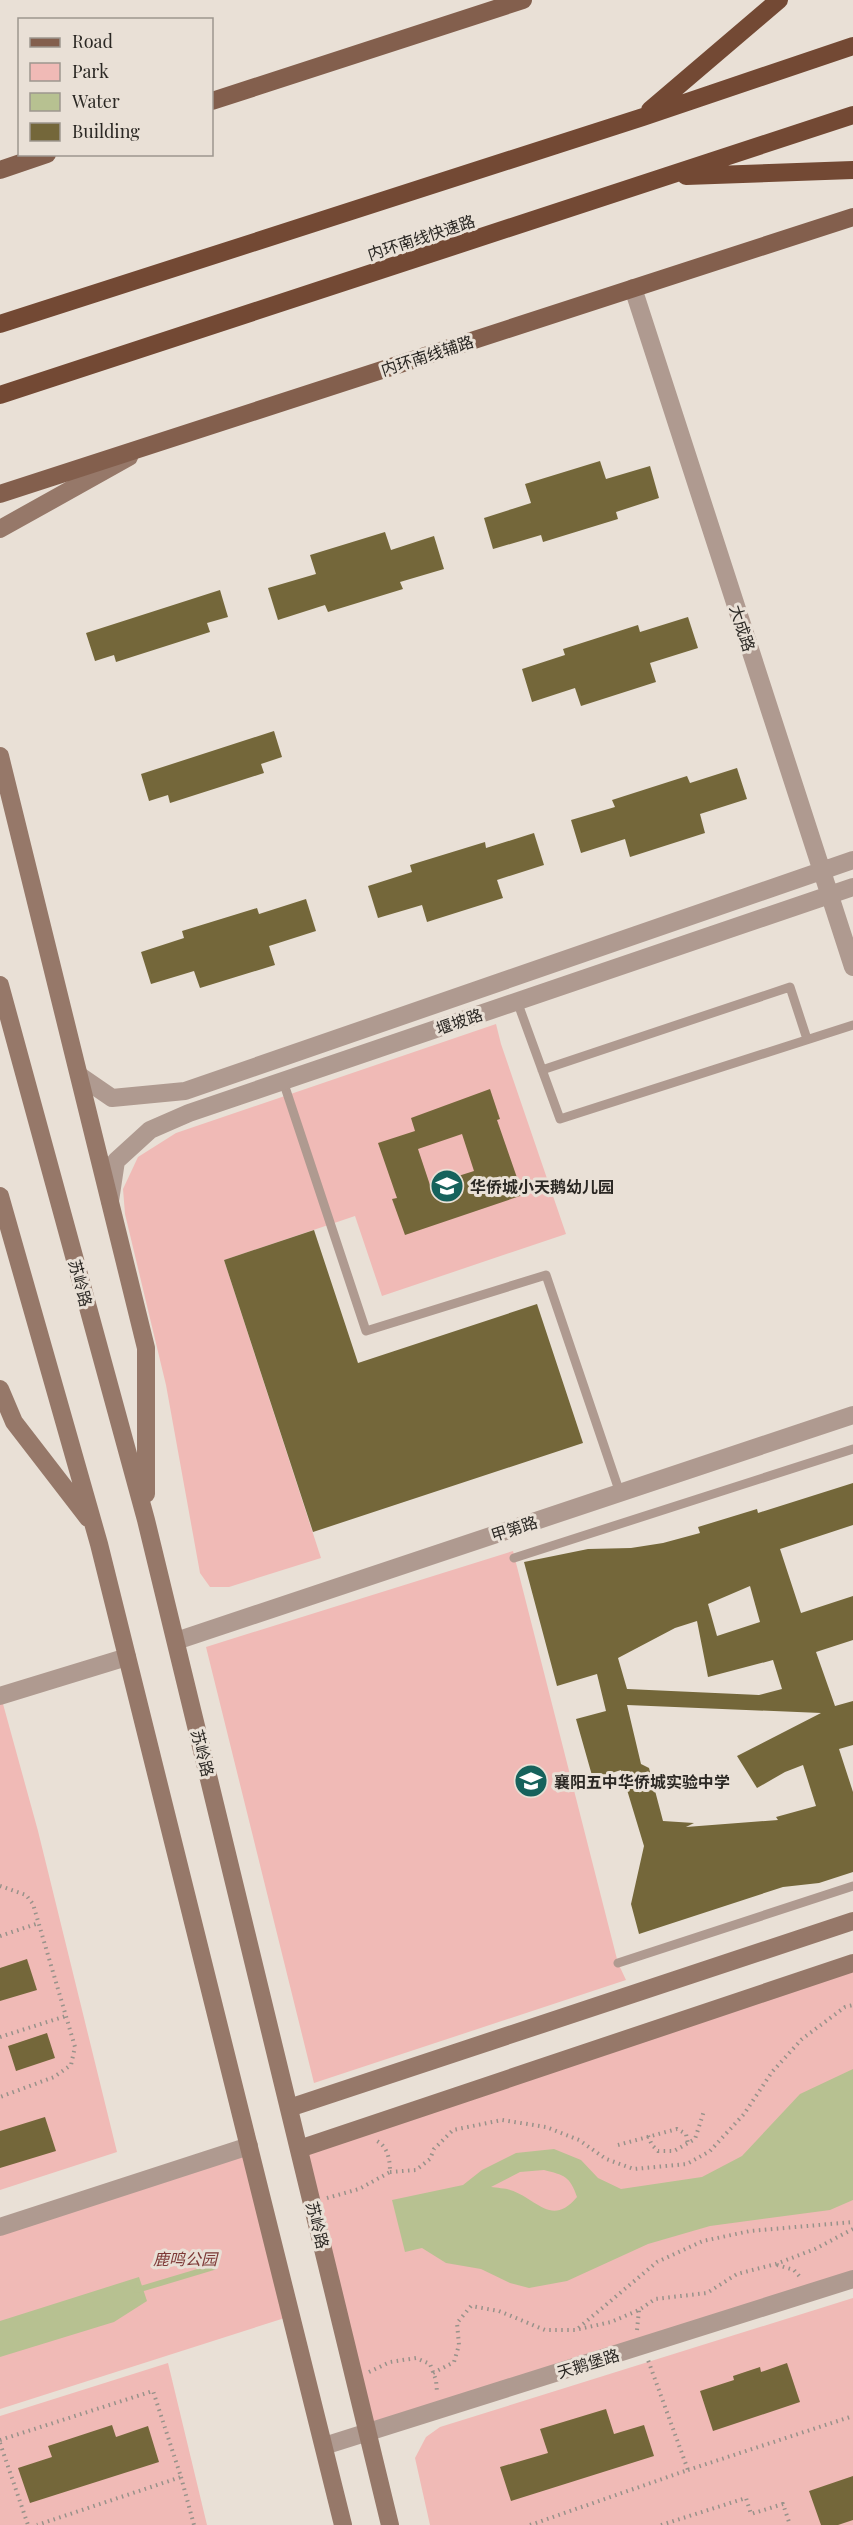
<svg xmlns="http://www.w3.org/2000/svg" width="853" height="2525" font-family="'Playfair Display','Noto Sans SC',serif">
<rect width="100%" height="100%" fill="#e9e0d6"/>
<!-- green -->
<path fill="#f0bab6" d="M496 1024 501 1044 566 1234 382 1296 355 1216 224 1260 321 1558 229 1587H210L200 1573 166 1385 125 1214 123 1189 138 1157 176 1133Z
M513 1551 618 1963 626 1980 314 2083 206 1647Z
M0 1693 38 1831 117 2152 0 2190Z
M853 1963V2279L368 2432 299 2149Z
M249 2146 291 2316 0 2409V2227Z
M853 2298V2525H430L415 2458 426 2437 440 2427Z
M168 2363 207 2525H0V2416Z"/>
<!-- water -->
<path fill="#b7c191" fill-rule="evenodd" d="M853 2069V2200L830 2210 710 2226 648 2244 567 2281 529 2288 510 2283 481 2269 446 2263 422 2248 405 2252 392 2200 463 2185 482 2170 516 2153 554 2149 581 2160 598 2178 621 2189 702 2177 742 2156 800 2094ZM544 2170C564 2175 570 2176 577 2197 551 2228 537 2198 510 2190 505 2188 497 2188 491 2187L520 2172Z
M139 2277 147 2301 114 2322 0 2357V2321Z"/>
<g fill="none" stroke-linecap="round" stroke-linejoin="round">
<!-- stream -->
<path stroke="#b7c191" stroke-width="6" d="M137 2290 214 2267"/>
</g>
<!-- building -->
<path fill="#74673a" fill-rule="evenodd" d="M600 461 606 479 650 466 659 498 616 512 618 519 543 542 541 535 493 549 484 518 531 503 525 484Z
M385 532 391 550 434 536 444 569 400 582 403 589 328 612 325 605 278 620 268 588 316 574 310 555Z
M220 590 228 617 207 623 210 632 116 662 114 655 95 661 86 633Z
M688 617 698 648 650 663 656 682 581 706 575 688 532 702 522 669 565 655 563 649 638 625 640 632Z
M274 731 282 757 261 764 264 773 170 803 168 795 149 801 141 774Z
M737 768 747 799 700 814 705 833 630 857 625 839 581 853 571 820 615 807 612 800 687 776 690 783Z
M534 833 544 865 497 880 503 898 427 922 422 905 378 918 368 886 412 872 410 865 485 842 486 848Z
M306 899 316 931 269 946 275 965 200 988 194 971 151 984 141 952 184 938 182 931 257 908 259 914Z
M490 1089 500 1119 497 1120 523 1195 405 1235 392 1199 397 1198 378 1143 415 1131 411 1118ZM462 1134 474 1171 430 1185 418 1149Z
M314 1230 358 1363 537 1304 583 1443 313 1532 224 1260Z
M853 1483V1525L780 1549 801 1613 853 1596V1640L816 1652 835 1706 853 1701V1745L839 1749 853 1792V1872L819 1883 783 1887 639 1934 631 1904 644 1846 621 1770 593 1779 576 1719 606 1711 597 1674 557 1686 524 1562 588 1549 631 1548 663 1543 700 1533 698 1527 757 1509 758 1513ZM750 1586 760 1622 717 1636 708 1604ZM697 1621 708 1677 773 1660 782 1689 759 1695 627 1689 618 1658 675 1628ZM627 1705 821 1713 737 1756 757 1788 785 1772 803 1765 816 1806 776 1817 778 1820 686 1827 694 1823 663 1821 649 1768 641 1764Z
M27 1959 37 1990 0 2001V1968Z
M47 2033 55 2058 16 2071 8 2046Z
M45 2117 56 2151 0 2168V2131Z
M787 2363 800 2402 713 2431 700 2391 734 2380 733 2376 760 2367 761 2372Z
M606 2409 614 2434 644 2425 654 2456 511 2501 500 2467 548 2453 540 2429Z
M112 2425 116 2437 148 2426 159 2462 30 2503 18 2468 52 2457 48 2446Z
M853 2476V2520L838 2525H821L809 2491Z"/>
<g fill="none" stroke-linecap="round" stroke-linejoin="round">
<!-- path -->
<path stroke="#98928a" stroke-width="4" stroke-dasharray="1.5 4.5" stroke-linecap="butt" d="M0 1886 26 1895 33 1904 75 2047 71 2065 54 2077 0 2097
M0 1936 39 1923
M0 2037 66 2016
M648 2136 652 2145 658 2151H674L695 2139 704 2111
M618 2145 677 2129 686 2134 688 2144
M390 2172 416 2170 430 2159 434 2149 453 2130 502 2120 546 2127 579 2140 606 2159 634 2169 687 2164 710 2151 744 2114 772 2072 802 2039 845 2007 853 2005
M327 2198 359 2189 390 2172C390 2160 388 2147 377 2141
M777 2265 794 2270 801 2278
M579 2329 611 2322 639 2310 655 2299 707 2293 737 2274 776 2264 815 2249 853 2229
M637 2330 639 2310
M369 2372 390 2362 416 2358 430 2364 436 2380 437 2392
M433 2373 454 2362 459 2345 457 2323 471 2306 499 2311 545 2330H576L657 2262 703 2241 750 2231 853 2222
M0 2440 153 2391 181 2477 37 2525
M0 2443 28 2525
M688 2470 853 2416
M181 2477 194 2525
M530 2525 688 2470 648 2360
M661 2525 746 2498 751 2514 783 2504 790 2525"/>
<!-- lane -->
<path stroke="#af9a90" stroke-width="9" d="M517 1001 560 1119 853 1025
M542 1070 790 987 807 1039
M283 1081 366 1331 546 1275 620 1493
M514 1558 853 1449
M618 1963 853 1886"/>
<!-- street -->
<path stroke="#af9a90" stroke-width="18" d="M633 288 853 967
M80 1076 112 1098 185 1091 853 860
M110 1201 116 1161 150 1130 189 1113 853 887
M176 1641 853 1415
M0 1696 127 1657
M0 2227 249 2146
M324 2446 853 2279"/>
<!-- secondary -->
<path stroke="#967869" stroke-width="18" d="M0 529 129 457
M0 756 146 1348V1494
M0 985 146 1520 390 2525
M0 1196 99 1544 343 2525
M0 1389 14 1422 88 1518
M289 2108 853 1921
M299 2149 853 1963"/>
<!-- primary -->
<path stroke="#835f4d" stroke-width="18" d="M212 101 523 0
M0 170 47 154
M0 494 853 217"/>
<!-- highway -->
<path stroke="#734934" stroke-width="18" d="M650 110 779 0
M686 176 853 170
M0 324 643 117 853 46
M0 395 853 115"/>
</g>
<!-- icons -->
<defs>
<symbol id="school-disc" viewBox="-11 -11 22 22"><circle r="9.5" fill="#16625c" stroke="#e9e0d6"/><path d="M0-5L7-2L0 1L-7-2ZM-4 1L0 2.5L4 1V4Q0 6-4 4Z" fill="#fff"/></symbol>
</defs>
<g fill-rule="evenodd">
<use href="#school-disc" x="428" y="1167" width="38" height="38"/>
<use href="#school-disc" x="512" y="1762" width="38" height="38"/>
</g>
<g text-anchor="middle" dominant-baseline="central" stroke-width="6" stroke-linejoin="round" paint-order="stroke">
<!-- street labels -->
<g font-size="16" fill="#2b2824" stroke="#e9e0d6">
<text transform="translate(421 237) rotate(-18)">内环南线快速路</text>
<text transform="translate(427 355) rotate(-18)">内环南线辅路</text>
<text transform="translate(743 628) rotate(72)">大成路</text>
<text transform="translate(459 1021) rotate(-19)">堰坡路</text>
<text transform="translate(81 1283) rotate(75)">苏岭路</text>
<text transform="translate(514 1528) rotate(-18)">甲第路</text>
<text transform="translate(203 1753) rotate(76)">苏岭路</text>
<text transform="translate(318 2225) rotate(76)">苏岭路</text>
<text transform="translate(588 2363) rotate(-17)">天鹅堡路</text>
</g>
<!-- poi labels -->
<g font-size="16" font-weight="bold" fill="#2b2824" stroke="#e9e0d6" text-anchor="start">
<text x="470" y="1186">华侨城小天鹅幼儿园</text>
<text x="554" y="1781">襄阳五中华侨城实验中学</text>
</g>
<!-- park labels -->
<g font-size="16" font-style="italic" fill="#7e3a37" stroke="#e9e0d6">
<text x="185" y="2258">鹿鸣公园</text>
</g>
</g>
<!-- legend -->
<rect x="18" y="18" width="195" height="138" fill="#e9e0d6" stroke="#9d968f" stroke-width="1.5"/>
<rect x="30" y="38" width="30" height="9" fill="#835f4d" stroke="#9d968f" stroke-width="1.5"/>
<text x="72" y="48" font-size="18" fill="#2b2824">Road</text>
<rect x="30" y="63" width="30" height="18" fill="#f0bab6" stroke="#9d968f" stroke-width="1.5"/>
<text x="72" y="78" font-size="18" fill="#2b2824">Park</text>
<rect x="30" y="93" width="30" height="18" fill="#b7c191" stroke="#9d968f" stroke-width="1.5"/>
<text x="72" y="108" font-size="18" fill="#2b2824">Water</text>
<rect x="30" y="123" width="30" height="18" fill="#74673a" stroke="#9d968f" stroke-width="1.5"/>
<text x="72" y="138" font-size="18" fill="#2b2824">Building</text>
</svg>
